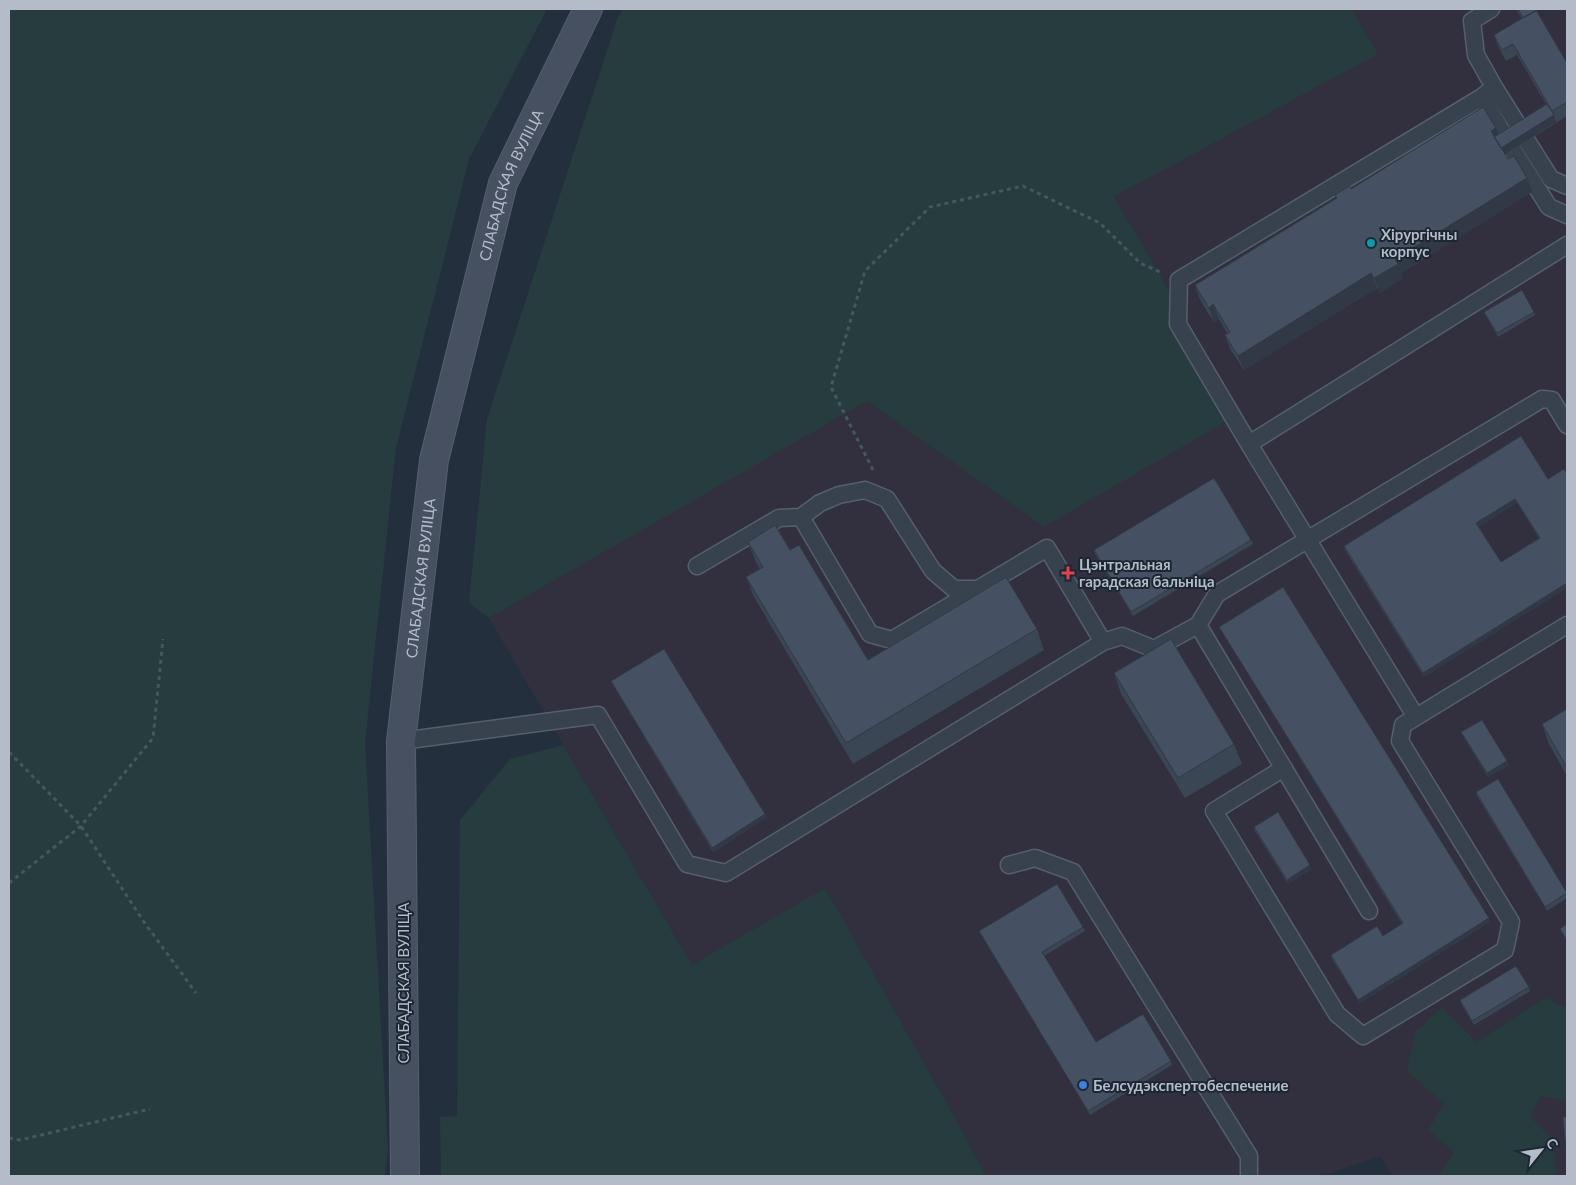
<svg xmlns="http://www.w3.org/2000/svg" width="1576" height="1185" font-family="Lato,sans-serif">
<rect width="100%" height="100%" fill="#242f3e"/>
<!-- medical -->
<path fill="#32303f" d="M1351 9H1567V1176H1392L1381 1156 1322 1176H986L958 1123 825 889 692 965 489 618 867 400 1044 527 1240 413 1114 197 1377 54Z"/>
<!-- green -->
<path fill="#263c3f" d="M9 9H547L469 159 396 448 365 742 388 1150 385 1176H9Z
M623 9H1351L1378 54 1114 197 1241 413 1044 527 867 401 489 618 469 603 487 419 617 20Z
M563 745 692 965 825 888 958 1123 986 1176H441L440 1117 457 1116 460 820 510 759Z
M1546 998 1567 1008V1102L1541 1096 1530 1117 1553 1140 1556 1176H1439L1454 1152 1428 1130 1444 1104 1407 1071 1415 1033 1442 1007 1476 1042Z"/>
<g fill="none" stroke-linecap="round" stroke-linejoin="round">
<defs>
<path id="lane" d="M1491 9 1472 21 1476 55 1494 87 1482 97 1179 280 1178 324 1249 444 1416 717 1567 625
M1494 87 1521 130
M1482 97 1506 139
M1527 141 1551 179 1567 186
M1513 150 1549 207 1567 215
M1249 444 1567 245
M801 517 820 503 839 495 865 490 887 499 933 571 954 589H978
M697 566 779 518 801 517 870 634 892 640 1047 548 1103 642
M1198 625 1369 911
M401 741 598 715 687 864 726 873 1103 642 1122 636 1154 649 1198 625 1217 594 1542 399 1552 400 1567 425
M1284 768 1214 811 1337 1014 1363 1036 1505 950 1511 922 1400 741 1403 725 1416 717
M1009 865 1035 858 1073 872 1249 1156V1176"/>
<g id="secondary">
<path id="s1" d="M405 1176 401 741 434 460 503 183 588 9"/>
</g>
</defs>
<!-- lane casing -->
<use href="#lane" stroke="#565f6c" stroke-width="19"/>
<!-- secondary casing -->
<use href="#secondary" stroke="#565f6c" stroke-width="30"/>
<!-- path -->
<path stroke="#44595c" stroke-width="3" stroke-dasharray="4 4" stroke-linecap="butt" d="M873 470 831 387 865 271 930 207 1023 186 1100 223 1140 263 1160 272
M9 752 81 826 144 922 196 993
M9 883 81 826 153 738 163 639
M9 1138 20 1140 150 1109"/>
<!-- lane -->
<use href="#lane" stroke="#38414e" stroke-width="16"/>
<!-- secondary -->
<use href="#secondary" stroke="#465061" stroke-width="28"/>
</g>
<!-- wall -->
<path fill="#3b4654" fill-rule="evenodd" d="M1516 9H1535L1567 63V116L1505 155 1508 159 1527 178 1532 192 1401 273 1403 278 1380 293 1377 288 1244 370 1230 349 1225 335 1227 333 1219 319 1214 322 1200 300 1195 285 1336 198 1335 195 1499 135 1546 104 1517 55 1506 61 1498 46 1494 35 1522 19Z
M1484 312H1534L1535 315 1498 337 1486 316Z
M1521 436 1567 588 1424 677 1345 550 1344 546ZM1517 503 1539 538 1501 562 1478 527Z
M1251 540 1253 544 1133 616 1095 554 1094 550Z
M748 542 790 550 868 660 1037 629 1044 650 853 764 754 597 746 577 760 569 756 562Z
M1219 627 1490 922 1360 1003 1332 959 1331 955 1383 936 1402 924 1221 630Z
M1114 673 1234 744 1242 764 1185 798 1121 694Z
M611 681 765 814 766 818 713 852 613 685Z
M1567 709V776L1549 744 1542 724Z
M1461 732 1509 765 1488 777 1463 736Z
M1476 792 1567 893V898L1547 911 1477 796Z
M1254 827 1312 869 1288 884 1255 831Z
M1083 927 1085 931 1044 956 1096 1042 1171 1061 1172 1065 1090 1115 981 935 979 931Z
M1529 987 1530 991 1474 1025 1461 1004 1460 1000Z"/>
<!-- shaded-wall -->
<path fill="#303945" d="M1554 115 1556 122 1502 156 1500 149Z
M1496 128 1502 142 1497 145 1491 131Z
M1527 178 1532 192 1401 273 1403 278 1380 293 1374 278 1395 259Z
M1371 273 1377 288 1244 370 1238 356Z
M1213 304 1219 319 1214 322 1209 308Z
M1515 499 1517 503 1478 527 1476 523Z
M1567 583V588L1424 677 1423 673Z
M1507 761 1509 765 1488 777 1487 773Z
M765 814 766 818 713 852 712 848Z
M1310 865 1312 869 1288 884 1287 880Z
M1489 918 1490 922 1360 1003 1358 1000Z"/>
<!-- building -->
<path fill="#455162" stroke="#303945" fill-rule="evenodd" d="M1518 9H1535L1536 11 1523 18Z
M1536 10 1567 63V102L1552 111 1513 44 1502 50 1494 35Z
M1547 104 1554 115 1501 148 1494 137Z
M1483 107 1496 128 1491 131 1508 159 1514 156 1527 178 1395 259 1398 264 1374 278 1371 273 1238 356 1225 335 1230 332 1213 304 1209 308 1195 285 1337 198 1335 195 1349 186 1351 189Z
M1522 290 1534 312 1497 333 1484 312Z
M1521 436 1548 479 1564 469 1567 474V583L1423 673 1344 546ZM1515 499 1540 538 1501 562 1476 523Z
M1214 478 1251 540 1131 612 1094 550Z
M775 525 790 550 799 545 868 660 1006 577 1037 629 846 743 746 577 763 567 748 542Z
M1283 587 1489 918 1358 1000 1331 955 1377 926 1383 936 1403 923 1219 627Z
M1171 639 1234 744 1178 778 1114 673Z
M664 649 765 814 712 848 611 681Z
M1567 709V765L1566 766 1542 724Z
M1482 720 1507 761 1487 773 1461 732Z
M1498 779 1567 893 1545 907 1476 792Z
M1278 812 1310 865 1287 880 1254 827Z
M1057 884 1083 927 1042 952 1096 1042 1143 1014 1171 1061 1088 1111 979 931Z
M1567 924V940L1560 929Z
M1516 966 1529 987 1472 1021 1460 1000Z
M1563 1117H1567V1160Z"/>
<!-- markers -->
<circle fill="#0f9aa8" stroke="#1d2633" stroke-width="2" cx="1371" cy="243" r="5"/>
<path fill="#e0444e" stroke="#1d2633" stroke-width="2" d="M1065.5 565.5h5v5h5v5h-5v5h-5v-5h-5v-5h5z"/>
<circle fill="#3f7fe0" stroke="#1d2633" stroke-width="2" cx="1083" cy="1085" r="5"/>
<g text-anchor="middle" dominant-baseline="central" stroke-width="4" stroke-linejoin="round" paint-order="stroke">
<!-- street labels -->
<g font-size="15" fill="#b4bcc9" stroke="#1d2633">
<text stroke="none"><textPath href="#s1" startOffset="1004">СЛАБАДСКАЯ ВУЛІЦА</textPath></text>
<text stroke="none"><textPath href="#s1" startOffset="599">СЛАБАДСКАЯ ВУЛІЦА</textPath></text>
<text transform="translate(403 983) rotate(-90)">СЛАБАДСКАЯ ВУЛІЦА</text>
</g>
<!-- poi labels -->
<g font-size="15" font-weight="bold" fill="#b4bcc9" stroke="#1d2633" text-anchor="start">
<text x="1381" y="234">Хірургічны<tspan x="1381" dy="17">корпус</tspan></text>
<text x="1079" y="564">Цэнтральная<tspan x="1079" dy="17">гарадская бальніца</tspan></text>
<text x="1093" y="1085">Белсудэкспертобеспечение</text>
</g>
</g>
<!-- border -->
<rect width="1576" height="1185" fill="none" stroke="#b4bcc9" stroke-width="20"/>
<!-- north arrow -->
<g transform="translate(1541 1150) rotate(60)" stroke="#1d2633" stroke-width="4" paint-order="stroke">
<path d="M0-4L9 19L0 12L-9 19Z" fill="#b4bcc9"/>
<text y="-8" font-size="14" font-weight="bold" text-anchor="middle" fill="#b4bcc9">С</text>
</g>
</svg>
